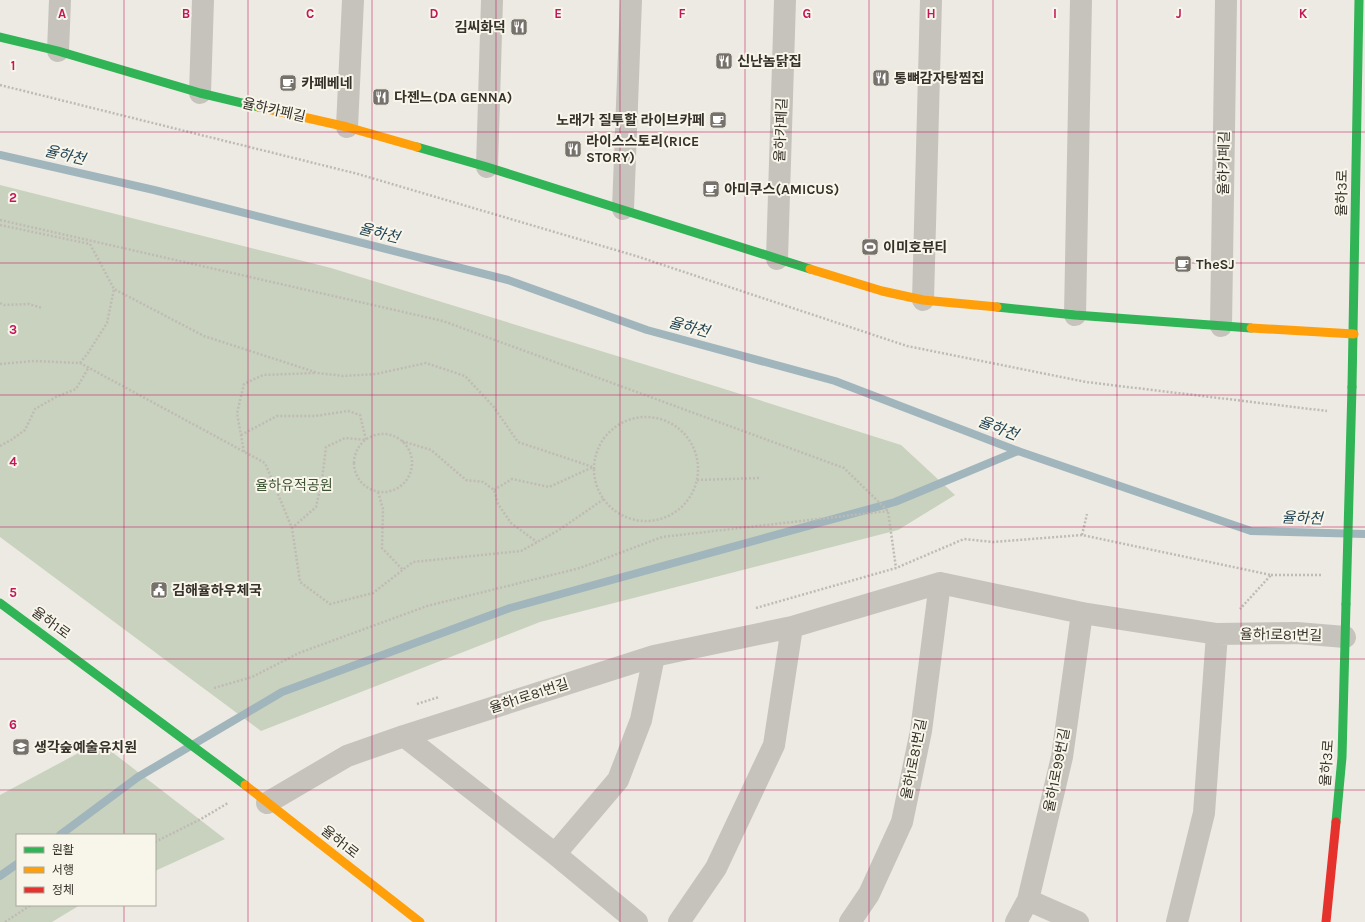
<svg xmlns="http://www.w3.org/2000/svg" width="1365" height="922" font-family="Karla,'Noto Sans KR',sans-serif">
<rect width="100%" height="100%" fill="#eceae3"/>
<!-- green -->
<path fill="#c9d2be" d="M0 185 331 268 718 387 901 445 955 495 898 530 540 622 261 731 0 537Z
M99 742 225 839 155 871V835H17V905H80L52 922H0V795Z"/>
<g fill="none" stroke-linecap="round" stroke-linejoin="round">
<!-- stream -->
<path stroke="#a0b5bc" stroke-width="8" d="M0 155 154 190 508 280 647 330 835 381 1018 451 1251 531 1365 534
M60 835 138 777 282 692 510 608 895 502 1018 451
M0 876 17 864"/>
<!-- path -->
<path stroke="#bfbbb4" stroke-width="2.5" stroke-dasharray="2 2" stroke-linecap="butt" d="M0 85 358 174 636 256 907 346 1086 382 1327 411
M0 220 443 321 844 468 888 511 896 568
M0 225 90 244 114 289 204 336 318 373 343 376 376 374 426 363 465 376 493 406 518 442 593 467
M0 303 4 305 29 304 42 308
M80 363 88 353 107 323 114 289
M0 364 34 361 80 363 265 463 292 528 300 582 330 604 373 593 413 562 521 551 559 530 604 499
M594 469a52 52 0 1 1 104 0a52 52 0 1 1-104 0Z
M354 463a29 29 0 1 1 58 0a29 29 0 1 1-58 0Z
M241 435 277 416H315L348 411 360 415 366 440 345 438 326 447 322 480 316 507 292 528
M402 441 431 450 466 480 483 482 494 490 498 504 511 523 537 542
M0 446 11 440 25 430 35 409 56 397 76 389 89 367
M244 452 237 413 244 384 263 375 315 373
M697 480 760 478
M494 490 512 479 549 487 593 467
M378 492 383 509 382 548 403 570
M1082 535 1087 514
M1271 575H1322
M756 608 896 568 964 539 993 542 1082 535 1271 575 1240 609
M214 688 252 677 299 653 427 606 580 568 662 537 888 511
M417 704 439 697
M155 842 201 819 228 803
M5 922 31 905"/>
<!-- street -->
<path stroke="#c6c3bc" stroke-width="22" d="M58 51 60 0
M200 93 203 0
M347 127 353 0
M487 167 492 0
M623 209 631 0
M777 259 785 0
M923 300 931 0
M1075 315 1081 0
M1221 326 1226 0
M404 736 555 854 637 922
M267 803 347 756 404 736 654 656 792 627 940 583 1082 613 1217 634 1297 633 1345 637
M555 854 618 780 641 720 654 656
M1028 900 1078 922
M679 922 716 868 774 745 792 627
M850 922 869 894 902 822 921 731 940 583
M1016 922 1028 900 1062 757 1082 613
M1177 922 1204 813 1217 634"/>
<!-- fast -->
<path stroke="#30b455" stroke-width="9" d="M0 37 58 51 200 93 259 107
M417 147 487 167 810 269
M997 307 1075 315 1251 328
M1352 387 1359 0
M0 603 245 785
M1336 822 1342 757 1346 604"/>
<!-- slow -->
<path stroke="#ff9f0a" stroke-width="9" d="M259 107 347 127 417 147
M810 269 882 291 923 300 997 307
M1251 328 1354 334
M245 785 420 922"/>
<!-- jam -->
<path stroke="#e5322d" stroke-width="9" d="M1326 922 1336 822"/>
<!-- fast-bridge -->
<path stroke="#30b455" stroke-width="9" d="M1346 604 1352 387"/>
</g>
<!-- grid -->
<path fill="none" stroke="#c2185b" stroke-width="1" stroke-opacity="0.55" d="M124 0V835M248 0V922M372 0V922M496 0V922M620 0V922M745 0V922M869 0V922M993 0V922M1117 0V922M1241 0V922M0 132H1365M0 263H1365M0 395H1365M0 527H1365M0 659H1365M0 790H1365M124 905V922"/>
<!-- icons -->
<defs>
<symbol id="restaurant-square" viewBox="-11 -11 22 22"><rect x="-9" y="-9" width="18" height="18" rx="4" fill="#76726b" stroke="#f8f6eb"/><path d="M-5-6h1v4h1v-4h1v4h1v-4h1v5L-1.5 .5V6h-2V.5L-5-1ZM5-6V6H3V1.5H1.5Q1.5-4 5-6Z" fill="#fff"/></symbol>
<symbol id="cafe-square" viewBox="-11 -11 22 22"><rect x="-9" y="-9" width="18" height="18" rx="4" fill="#76726b" stroke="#f8f6eb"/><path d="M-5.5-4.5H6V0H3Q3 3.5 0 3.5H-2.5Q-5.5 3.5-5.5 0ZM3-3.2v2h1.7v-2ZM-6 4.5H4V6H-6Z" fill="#fff"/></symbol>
<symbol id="stadium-square" viewBox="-11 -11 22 22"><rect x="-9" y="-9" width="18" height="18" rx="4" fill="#76726b" stroke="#f8f6eb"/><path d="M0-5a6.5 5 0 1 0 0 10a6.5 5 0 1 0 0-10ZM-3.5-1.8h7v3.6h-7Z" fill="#fff"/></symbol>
<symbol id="civic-square" viewBox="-11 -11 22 22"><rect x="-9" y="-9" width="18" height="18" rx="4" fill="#76726b" stroke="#f8f6eb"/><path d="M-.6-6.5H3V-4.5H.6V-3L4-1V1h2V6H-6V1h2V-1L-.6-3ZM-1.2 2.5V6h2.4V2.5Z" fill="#fff"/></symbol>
<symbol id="school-square" viewBox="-11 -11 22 22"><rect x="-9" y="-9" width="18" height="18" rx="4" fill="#76726b" stroke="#f8f6eb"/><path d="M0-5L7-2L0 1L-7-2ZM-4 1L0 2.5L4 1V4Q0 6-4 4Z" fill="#fff"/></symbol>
</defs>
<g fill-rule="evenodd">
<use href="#restaurant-square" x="509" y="17" width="20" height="20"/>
<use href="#restaurant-square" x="714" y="51" width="20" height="20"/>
<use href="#restaurant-square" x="871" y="68" width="20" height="20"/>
<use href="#cafe-square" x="278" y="73" width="20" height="20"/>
<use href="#restaurant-square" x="371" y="87" width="20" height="20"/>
<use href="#cafe-square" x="708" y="110" width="20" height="20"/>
<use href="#restaurant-square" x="563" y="139" width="20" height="20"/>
<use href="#cafe-square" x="701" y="179" width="20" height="20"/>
<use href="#stadium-square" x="860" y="237" width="20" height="20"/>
<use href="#cafe-square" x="1173" y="254" width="20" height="20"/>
<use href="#civic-square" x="149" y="580" width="20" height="20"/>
<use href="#school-square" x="11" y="737" width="20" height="20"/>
</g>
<g text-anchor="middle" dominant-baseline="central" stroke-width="4" stroke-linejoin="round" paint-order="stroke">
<!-- poi labels -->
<g font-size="14" font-weight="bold" fill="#36312a" stroke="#f8f6eb" text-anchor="start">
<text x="506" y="27" text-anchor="end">김씨화덕</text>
<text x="737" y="61">신난놈닭집</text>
<text x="894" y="78">통뼈감자탕찜집</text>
<text x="301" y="83">카페베네</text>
<text x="394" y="97">다젠느(DA GENNA)</text>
<text x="705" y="120" text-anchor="end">노래가 질투할 라이브카페</text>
<text x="586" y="141">라이스스토리(RICE<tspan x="586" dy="16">STORY)</tspan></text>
<text x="724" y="189">아미쿠스(AMICUS)</text>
<text x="883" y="247">이미호뷰티</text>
<text x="1196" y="264">TheSJ</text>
<text x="172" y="590">김해율하우체국</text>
<text x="34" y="747">생각숲예술유치원</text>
</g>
<!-- street labels -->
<g font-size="14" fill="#36312a" stroke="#f8f6eb">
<text transform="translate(274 110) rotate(13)">율하카페길</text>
<text transform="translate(781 130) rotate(-88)">율하카페길</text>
<text transform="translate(1224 163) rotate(-89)">율하카페길</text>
<text transform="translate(1342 193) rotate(-89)">율하3로</text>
<text transform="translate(51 623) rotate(36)">율하1로</text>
<text transform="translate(1281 635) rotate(1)">율하1로81번길</text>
<text transform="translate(529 696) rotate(-18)">율하1로81번길</text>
<text transform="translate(914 759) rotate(-79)">율하1로81번길</text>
<text transform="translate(1327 763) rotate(-86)">율하3로</text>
<text transform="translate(1057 770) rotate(-79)">율하1로99번길</text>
<text transform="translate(340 842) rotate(38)">율하1로</text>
</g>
<!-- park labels -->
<g font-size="14" fill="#3d5230" stroke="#f8f6eb">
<text x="294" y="485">율하유적공원</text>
</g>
<!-- water labels -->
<g font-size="15" font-style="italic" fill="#234454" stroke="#f8f6eb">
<text transform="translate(65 155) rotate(13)">율하천</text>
<text transform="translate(379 233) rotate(14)">율하천</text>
<text transform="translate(689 327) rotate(15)">율하천</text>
<text transform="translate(998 428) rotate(21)">율하천</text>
<text transform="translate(1302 518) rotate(2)">율하천</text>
</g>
</g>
<g font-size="13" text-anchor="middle" font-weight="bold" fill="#c2185b" stroke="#f8f6eb" stroke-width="4" stroke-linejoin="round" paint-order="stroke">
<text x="62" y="18">A</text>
<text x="186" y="18">B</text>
<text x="310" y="18">C</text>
<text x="434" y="18">D</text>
<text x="558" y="18">E</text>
<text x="682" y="18">F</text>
<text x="807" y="18">G</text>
<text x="931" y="18">H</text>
<text x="1055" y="18">I</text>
<text x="1179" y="18">J</text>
<text x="1303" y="18">K</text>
<text x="13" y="70">1</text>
<text x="13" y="202">2</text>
<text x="13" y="334">3</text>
<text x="13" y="466">4</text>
<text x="13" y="597">5</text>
<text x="13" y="729">6</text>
</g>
<!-- legend -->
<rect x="16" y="834" width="140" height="72" fill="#f8f6eb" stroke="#aaa79e"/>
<rect x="24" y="847" width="20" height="6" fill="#30b455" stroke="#aaa79e"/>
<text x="52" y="854" font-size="12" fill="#36312a">원활</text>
<rect x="24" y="867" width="20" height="6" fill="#ff9f0a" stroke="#aaa79e"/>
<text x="52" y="874" font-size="12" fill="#36312a">서행</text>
<rect x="24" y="887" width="20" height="6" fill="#e5322d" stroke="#aaa79e"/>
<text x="52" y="894" font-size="12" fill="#36312a">정체</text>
</svg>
